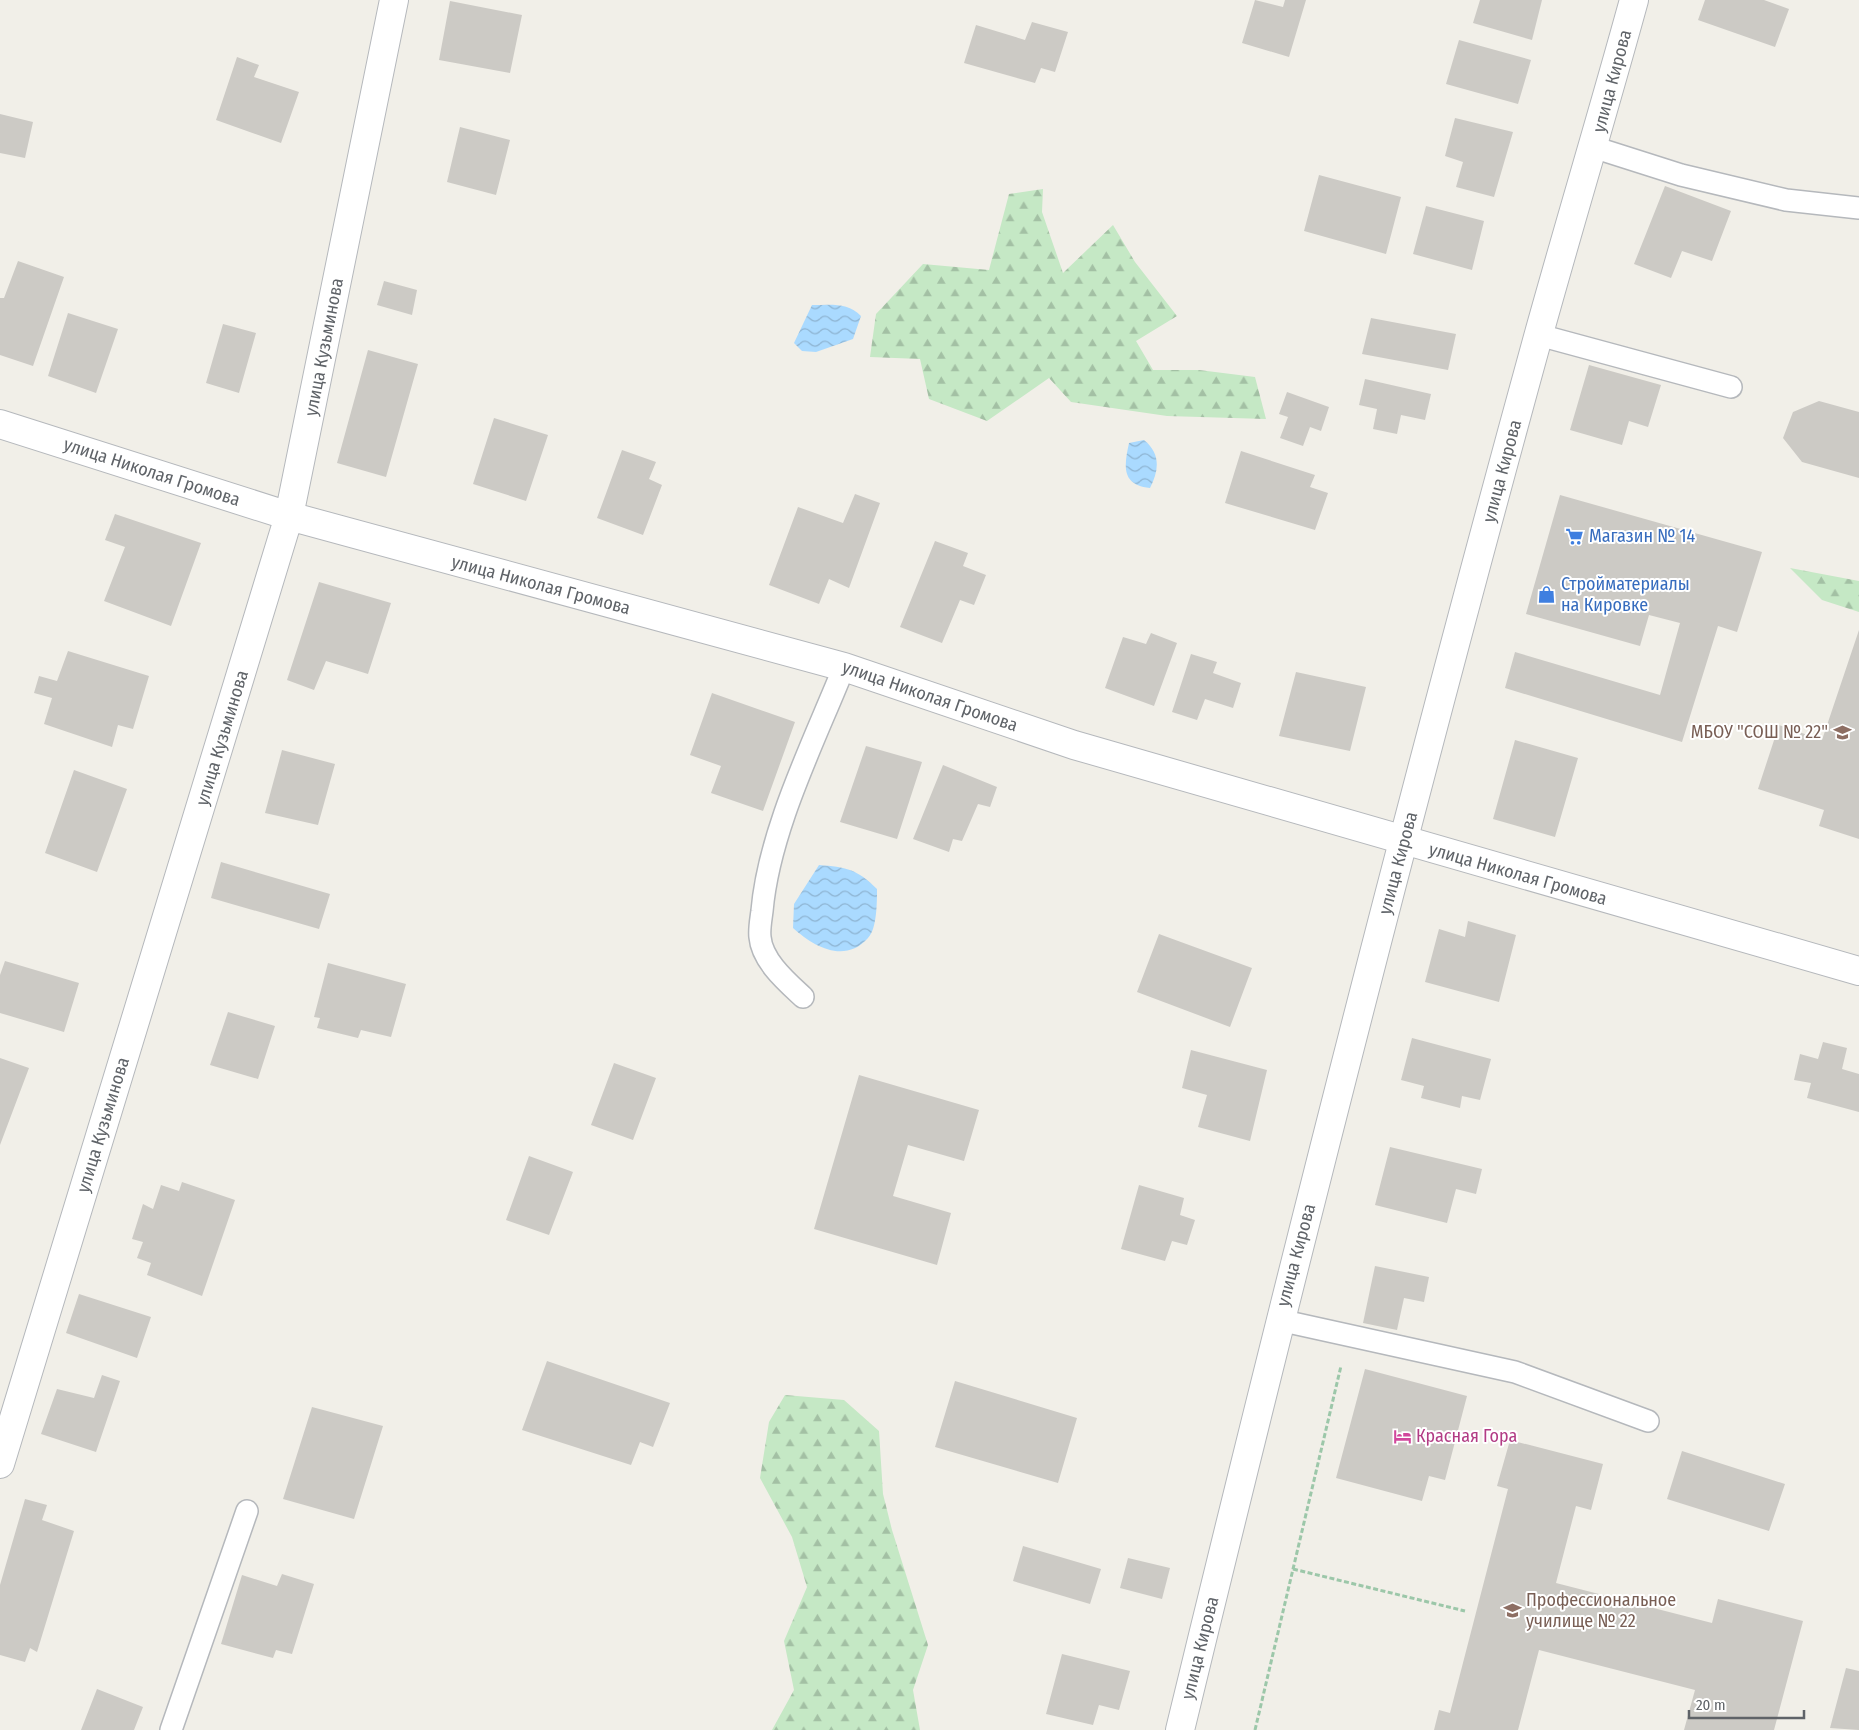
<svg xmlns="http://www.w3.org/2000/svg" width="1859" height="1730" font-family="'Fira Sans Condensed',sans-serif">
<defs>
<pattern id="forest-firs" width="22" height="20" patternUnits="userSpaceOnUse" patternTransform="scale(1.25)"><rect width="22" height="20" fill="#c5e8c5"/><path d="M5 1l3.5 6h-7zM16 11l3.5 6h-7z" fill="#a3c0a4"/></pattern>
<pattern id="water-waves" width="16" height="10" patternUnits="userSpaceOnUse" patternTransform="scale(1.25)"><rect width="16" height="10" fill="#aadaff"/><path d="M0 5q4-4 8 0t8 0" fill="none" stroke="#8eb4d2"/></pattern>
</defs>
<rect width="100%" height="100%" fill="#f1efe8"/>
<!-- forest -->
<path fill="url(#forest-firs)" d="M1043 189 1042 212 1063 273 1113 225 1135 262 1177 316 1136 341 1153 370H1199L1255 377 1266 419 1167 416 1071 402 1049 378 987 421 929 399 920 359 870 357 876 314 923 264 989 270 1009 194Z
M1790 568 1859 581V612L1822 600Z
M785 1395 844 1400 879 1431 883 1494 892 1530 928 1645 913 1690 920 1730H772L794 1690 784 1641 807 1587 792 1537 760 1478 769 1422Z"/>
<!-- water -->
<path fill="url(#water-waves)" d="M812 305C831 305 848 302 861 316L853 339 816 352 802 351 794 343Z
M1144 440C1161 454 1159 470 1150 488 1121 485 1124 466 1129 443Z
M819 865C846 867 857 869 877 889 877 902 877 929 868 938 845 964 814 947 793 928L794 904Z"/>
<!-- building -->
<path fill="#cccac5" d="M1255 0 1283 7 1285 0H1306L1289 57 1242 43Z
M1480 0H1542L1532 40 1473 23Z
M1705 0H1764L1789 9 1775 47 1698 20Z
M450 1 522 15 510 73 439 60Z
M1032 22 1068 32 1055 72 1041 68 1035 83 964 63 976 25 1025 40Z
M1459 40 1531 60 1518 104 1446 84Z
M237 57 259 65 254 77 299 92 281 143 216 120Z
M0 114 33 122 25 158 0 153Z
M1455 118 1513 132 1494 197 1456 187 1463 162 1445 156Z
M460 127 510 140 496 195 447 182Z
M1319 175 1401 197 1386 254 1304 231Z
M1665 186 1731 211 1712 261 1682 251 1671 278 1634 264Z
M1426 206 1484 221 1472 270 1413 254Z
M18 261 64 277 33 366 0 355V298H4Z
M384 281 417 290 412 315 377 305Z
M68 313 118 329 96 393 48 376Z
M1371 318 1456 334 1448 370 1362 354Z
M223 324 256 333 239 393 206 383Z
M368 350 418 364 386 477 337 463Z
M1589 365 1661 385 1648 427 1629 421 1622 445 1570 430Z
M1365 379 1431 394 1425 420 1401 415 1397 434 1373 429 1377 409 1359 405Z
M1287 392 1329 407 1321 431 1310 427 1303 446 1280 438 1288 417 1279 414Z
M1819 401 1859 412V478L1802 462 1783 438 1793 412Z
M494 418 548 435 526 501 473 484Z
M622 450 656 462 649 479 662 485 643 535 597 518Z
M1241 451 1315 475 1310 487 1328 493 1315 530 1225 503Z
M855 494 880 503 849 588 829 579 819 604 769 585 798 507 843 523Z
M1560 495 1762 552 1737 632 1718 626 1682 742 1505 688 1515 652 1660 695 1680 623 1649 615 1640 646 1526 614Z
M115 514 201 543 171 626 104 601 125 547 105 540Z
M935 541 968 553 963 566 986 575 974 605 960 600 942 643 900 627Z
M319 582 391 603 368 674 326 661 314 690 287 680Z
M1859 630V839L1819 826 1824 810 1758 789 1779 725 1822 740Z
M1151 633 1177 643 1154 706 1105 688 1123 637 1146 644Z
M68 651 149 676 133 729 118 725 112 747 44 724 52 698 34 693 39 676 57 681Z
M1191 654 1217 662 1213 673 1241 683 1233 708 1205 699 1197 720 1172 712Z
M1296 672 1366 687 1350 751 1279 736Z
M712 693 795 722 763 811 711 793 721 766 690 755Z
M1515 740 1578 758 1555 837 1493 819Z
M866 746 922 762 897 839 840 822Z
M282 750 335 764 318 825 265 813Z
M943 765 997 787 990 807 978 804 962 841 953 839 949 852 913 839Z
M74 770 127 789 97 872 45 853Z
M221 862 330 894 319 929 211 898Z
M1468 921 1516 935 1499 1002 1425 982 1439 929 1465 937Z
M1159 934 1252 968 1230 1027 1137 992Z
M5 961 79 983 64 1032 0 1013V975Z
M328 963 406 984 391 1037 361 1030 358 1038 317 1028 320 1018 314 1017Z
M228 1012 275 1026 258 1079 210 1065Z
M1412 1038 1491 1059 1480 1100 1462 1096 1460 1108 1421 1098 1424 1086 1401 1080Z
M1823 1042 1847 1048 1842 1069 1859 1074V1112L1807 1098 1811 1083 1794 1080 1800 1054 1818 1059Z
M1191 1050 1267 1070 1250 1141 1198 1127 1207 1095 1182 1088Z
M0 1058 29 1068 0 1145Z
M614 1063 656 1078 633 1140 591 1125Z
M859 1075 979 1110 964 1161 908 1145 893 1196 951 1213 937 1265 814 1229Z
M1390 1147 1482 1169 1476 1194 1456 1189 1447 1223 1375 1205Z
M529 1156 573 1172 549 1235 506 1220Z
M182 1182 235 1200 202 1296 147 1275 151 1263 137 1258 143 1242 132 1239 143 1204 153 1209 161 1185 179 1191Z
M1139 1185 1184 1198 1180 1215 1195 1220 1187 1245 1172 1241 1165 1261 1121 1249Z
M1375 1266 1429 1277 1424 1302 1404 1298 1397 1330 1363 1323Z
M79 1294 151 1317 137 1358 66 1333Z
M547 1361 670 1403 653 1447 640 1442 631 1465 522 1430Z
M1365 1369 1467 1396 1445 1480 1429 1476 1422 1501 1336 1478Z
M102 1375 120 1381 96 1452 41 1434 57 1389 94 1398Z
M955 1381 1077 1418 1058 1483 935 1447Z
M312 1407 383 1426 354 1519 283 1499Z
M1510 1440 1603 1464 1591 1510 1576 1506 1556 1583 1712 1623 1718 1599 1803 1621 1774 1730H1684L1695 1690 1539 1650 1518 1730H1434L1439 1710 1450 1713 1508 1489 1497 1486Z
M1682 1451 1785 1484 1769 1531 1667 1499Z
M25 1499 47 1505 42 1520 74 1531 37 1652 30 1648 25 1662 0 1655V1585Z
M1023 1546 1101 1569 1090 1604 1013 1581Z
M1128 1558 1170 1568 1162 1599 1120 1588Z
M282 1574 314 1584 292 1654 276 1650 273 1658 221 1644 242 1575 277 1586Z
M1062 1654 1130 1671 1119 1710 1099 1705 1093 1725 1046 1714Z
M1846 1668 1859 1671V1730L1830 1728Z
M97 1689 143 1707 134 1730H81Z"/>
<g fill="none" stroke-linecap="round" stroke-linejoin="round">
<defs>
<path id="service" d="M1593 147 1681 175 1786 200 1859 208
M1539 335 1731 387
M803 997C787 982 762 961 760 937 759 929 761 919 762 911 769 830 814 742 844 667
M1279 1320 1515 1372 1648 1421
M171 1730 247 1511"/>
<path id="minor" d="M0 424 289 516 844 667 1074 745 1859 971
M0 1464 289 516 394 0"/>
<path id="tertiary" d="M1180 1730C1293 1264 1411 799 1538 337 1569 225 1603 113 1634 0"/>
</defs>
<!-- service casing -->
<use href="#service" stroke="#b5b8bc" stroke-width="24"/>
<!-- minor casing -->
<use href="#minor" stroke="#b5b8bc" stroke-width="30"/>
<!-- tertiary casing -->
<use href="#tertiary" stroke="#b5b8bc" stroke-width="30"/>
<!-- path -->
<path stroke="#9cc7a9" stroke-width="3" stroke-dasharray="5 2.5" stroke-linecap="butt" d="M1293 1569 1465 1611
M1255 1730 1341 1366"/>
<!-- service -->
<use href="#service" stroke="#fff" stroke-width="21"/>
<!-- minor -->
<use href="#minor" stroke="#fff" stroke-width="28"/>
<!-- tertiary -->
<use href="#tertiary" stroke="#fff" stroke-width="28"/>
</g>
<!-- icons -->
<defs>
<symbol id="supermarket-bare" viewBox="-9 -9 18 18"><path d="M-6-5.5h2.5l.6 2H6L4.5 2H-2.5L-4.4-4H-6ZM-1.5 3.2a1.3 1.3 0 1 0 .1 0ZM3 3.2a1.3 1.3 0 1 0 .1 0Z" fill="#3f7fe0" stroke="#fff" stroke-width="2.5" paint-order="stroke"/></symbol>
<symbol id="shop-bare" viewBox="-9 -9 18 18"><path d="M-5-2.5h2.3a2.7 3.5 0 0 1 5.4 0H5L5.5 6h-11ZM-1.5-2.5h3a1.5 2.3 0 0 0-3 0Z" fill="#3f7fe0" stroke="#fff" stroke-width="2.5" paint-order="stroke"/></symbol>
<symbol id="school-bare" viewBox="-9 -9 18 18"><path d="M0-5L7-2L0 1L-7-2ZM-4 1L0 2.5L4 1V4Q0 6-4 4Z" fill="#8d6e63" stroke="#fff" stroke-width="2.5" paint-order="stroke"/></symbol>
<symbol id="hotel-bare" viewBox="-9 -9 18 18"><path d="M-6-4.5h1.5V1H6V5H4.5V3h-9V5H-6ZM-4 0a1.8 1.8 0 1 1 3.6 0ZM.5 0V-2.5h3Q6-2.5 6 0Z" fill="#d1479c" stroke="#fff" stroke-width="2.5" paint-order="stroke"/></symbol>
<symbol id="university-bare" viewBox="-9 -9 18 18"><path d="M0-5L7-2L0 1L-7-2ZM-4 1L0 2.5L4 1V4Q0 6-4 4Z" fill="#8d6e63" stroke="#fff" stroke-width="2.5" paint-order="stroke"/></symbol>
</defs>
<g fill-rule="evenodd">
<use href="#supermarket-bare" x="1562" y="524" width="25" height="25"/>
<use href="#shop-bare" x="1534" y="582" width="25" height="25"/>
<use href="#school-bare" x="1830" y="720" width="25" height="25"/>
<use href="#hotel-bare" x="1390" y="1424" width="25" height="25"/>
<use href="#university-bare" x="1500" y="1598" width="25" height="25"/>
</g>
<g text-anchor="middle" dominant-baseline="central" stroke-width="4" stroke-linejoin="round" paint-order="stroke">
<!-- street labels -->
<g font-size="18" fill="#5f6368" stroke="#fff">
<text transform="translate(1612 81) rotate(-75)">улица Кирова</text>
<text transform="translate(324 347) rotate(-79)">улица Кузьминова</text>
<text transform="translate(1502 471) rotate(-75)">улица Кирова</text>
<text transform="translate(152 472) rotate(18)">улица Николая Громова</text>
<text transform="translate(541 585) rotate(15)">улица Николая Громова</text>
<text transform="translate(930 696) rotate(19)">улица Николая Громова</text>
<text transform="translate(222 738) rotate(-73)">улица Кузьминова</text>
<text transform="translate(1398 863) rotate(-75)">улица Кирова</text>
<text transform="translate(1518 874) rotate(16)">улица Николая Громова</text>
<text transform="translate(103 1125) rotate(-73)">улица Кузьминова</text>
<text transform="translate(1296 1255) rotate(-75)">улица Кирова</text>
<text transform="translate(1200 1648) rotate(-76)">улица Кирова</text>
</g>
<!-- shop labels -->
<g font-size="18" fill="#366cbe" stroke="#fff" text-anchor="start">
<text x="1589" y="536">Магазин № 14</text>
<text x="1561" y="584">Стройматериалы<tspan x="1561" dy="21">на Кировке</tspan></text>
</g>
<!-- education labels -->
<g font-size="18" fill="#785e54" stroke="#fff" text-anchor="end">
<text x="1828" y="732">МБОУ "СОШ № 22"</text>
<text x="1526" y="1600" text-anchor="start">Профессиональное<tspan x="1526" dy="21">училище № 22</tspan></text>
</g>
<!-- hotel labels -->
<g font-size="18" fill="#b23c85" stroke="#fff" text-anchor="start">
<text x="1416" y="1436">Красная Гора</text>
</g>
</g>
<!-- scale -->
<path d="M1689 1710v8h115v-8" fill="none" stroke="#5f6368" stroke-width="2.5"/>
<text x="1696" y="1710" font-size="15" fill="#5f6368" stroke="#ffffff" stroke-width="4" paint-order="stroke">20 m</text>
</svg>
